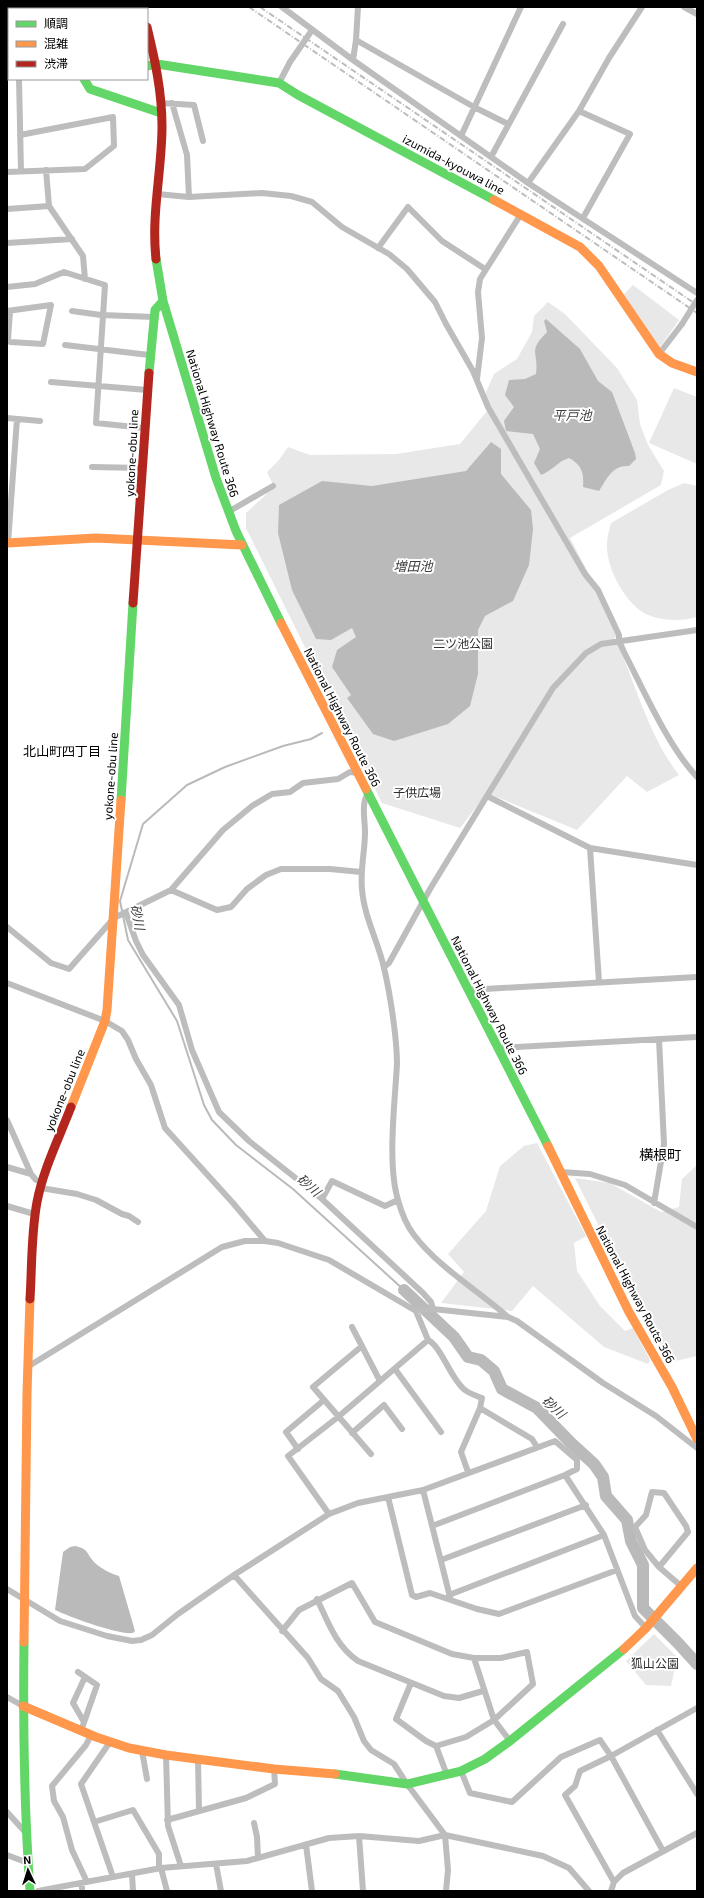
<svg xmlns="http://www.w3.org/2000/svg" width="704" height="1898" font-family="'Exo 2','Noto Sans JP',sans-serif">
<rect width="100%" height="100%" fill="#fff"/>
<!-- green -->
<path fill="#e8e8e8" d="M633 285 679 320 658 350 622 296Z
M548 302 565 314 617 368 637 400 640 424 648 445 664 471 661 485 570 538 620 633 614 639 620 649C637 690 651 739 679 775L647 792 627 776 577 830 487 793 460 828 382 803 246 528V513L274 487 267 472 279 460 288 447 310 455 396 454 460 444 487 411 486 392 494 374 517 359 532 332 534 316Z
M674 388 697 397V464L649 443Z
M684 483 697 486V617C680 622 655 621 641 611 623 598 606 567 607 544 607 538 609 530 611 523L668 490Z
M537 1143 586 1236 574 1243 577 1271 600 1306 625 1331 633 1328 650 1360 648 1364 604 1347 533 1286 512 1311 441 1303 464 1272 448 1254 486 1211 500 1166 524 1146Z
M697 1165V1356L667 1363 575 1178 610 1183 661 1212 679 1207 682 1179Z
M654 1634 677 1657 671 1686 646 1685 626 1661Z"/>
<!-- water -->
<path fill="#bababa" d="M546 319 580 349 598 381 612 392 635 453 636 459 629 466C612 465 607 479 599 491L583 487C584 473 582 465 569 458 558 461 552 471 541 475L534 463 540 449 533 434 506 431 504 421 514 407 505 395 509 380 525 379 536 374C539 351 527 352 547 332L544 321Z
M491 442 501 449V474L531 510 533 529 529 565 513 601 485 616 478 630V674L470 706 448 724 394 741 373 734 347 698 351 695 332 667 337 650 356 637 352 628 331 640 316 639 292 590 278 533 279 505 322 481 372 486 466 471Z
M75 1546C89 1549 86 1553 94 1562 100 1568 111 1574 119 1576L135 1631 133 1633C118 1635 70 1617 55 1610L63 1552 70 1547Z"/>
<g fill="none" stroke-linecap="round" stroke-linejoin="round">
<!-- stream -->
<path stroke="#bababa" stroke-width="2" d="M322 733 311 739 283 746 225 767 187 785 143 824 120 901 128 940 177 1021 204 1105 212 1120 236 1145 293 1189 404 1290"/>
<!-- river -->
<path stroke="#bababa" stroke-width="12" d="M404 1290 454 1337 468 1357 481 1360 494 1371 502 1389 537 1408 571 1443 594 1464 603 1477 606 1496 627 1520 631 1541 643 1565V1608L678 1643 697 1664"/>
<!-- street -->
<path stroke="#bdbdbd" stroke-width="6" d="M282 7 353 60 528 183 697 293
M684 7 697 14
M356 40 474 107 508 124
M353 60 356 40 358 7
M19 79 21 171
M279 83 290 62
M161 103 194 105 203 141
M172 103 187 155 189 197
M579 111 630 134 583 218
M461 136 521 7
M491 157 563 24
M46 170 49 206 83 256 85 279
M7 172 85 169 114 146 113 117 20 135
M528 183 579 111 609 58 642 7
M157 194 189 197 262 193 291 196 312 202 342 227 389 254 407 269 435 302 446 324 473 371 488 407 585 574 598 590 619 635V641L624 652C644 691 668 746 697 777
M7 209 49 206
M7 243 72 239
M378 248 408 207 442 241 485 269
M7 287 35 284 64 272 105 285 96 423 144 428
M7 311 51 305 43 344 10 342 8 340 10 311
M72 311 101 315 154 317
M65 345 149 355
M659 354 682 324
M477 379 482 338 478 292 480 279 521 214
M51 382 147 390
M7 418 40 421
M92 467 142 468
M228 512 273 486
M8 543 17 419
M368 794C361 802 365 821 365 832 365 851 360 870 362 889 364 917 378 941 384 968 390 993 397 1038 397 1064 395 1102 387 1164 398 1200 401 1211 407 1226 414 1235 439 1268 478 1290 508 1317L517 1321 603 1383 656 1416 697 1448
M487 796 590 848 697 865
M590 848 599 982
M171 890 217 910 231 907 247 889 266 875 281 869H330L361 872
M126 913 136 941 143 955 179 1005 192 1050 219 1112 249 1141 322 1199 423 1293 431 1302 433 1309
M7 927 51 963 69 969 114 918 171 890 223 830 252 806 272 794 290 792 303 783 338 779 350 772 358 773
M384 967 389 963 430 889 553 688 586 653 601 644 697 630
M7 983 105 1021 122 1031 128 1040 136 1059 151 1085 165 1128 233 1203 265 1241
M468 990 697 977
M497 1048 697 1037
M7 1120 31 1174 36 1180 42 1182
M7 1167 31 1174
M561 1172 590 1174 625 1185 697 1227
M41 1188 77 1194 96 1200 122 1214 129 1216 138 1222
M322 1199 332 1181 385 1206 398 1200
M654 1203 664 1144 659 1039
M7 1206 34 1214
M416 1311 433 1309 508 1317
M352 1327 380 1381
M362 1346 313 1387 371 1454
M29 1366 222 1247 245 1241H265L278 1243 329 1260 416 1311 428 1340C442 1347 451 1380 465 1390 470 1394 477 1396 482 1398L480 1408 461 1452 468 1472
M395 1369 441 1432
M480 1408 532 1439 537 1447
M352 1433 384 1405 402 1429
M298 1449 286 1432 324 1400
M565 1475 604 1535 635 1616 646 1628
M423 1490 450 1597
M652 1492 664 1493 686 1526 688 1532 659 1567 645 1550 635 1527 646 1515Z
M388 1497 412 1595 416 1597 430 1593 477 1609 499 1614 617 1570
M329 1514 288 1456 338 1417 428 1340
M441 1560 586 1505
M659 1567 681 1586
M234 1575 308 1658 321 1679 338 1691 354 1717 364 1741 371 1750 394 1764 407 1784 445 1835 448 1870 446 1891
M7 1589 60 1621 107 1636 132 1641 141 1640 152 1635 178 1614 234 1575 329 1514 358 1503 423 1490 555 1441 577 1460V1469L565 1475 432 1526
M449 1595 604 1535
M317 1599C328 1622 336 1646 358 1661L444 1696 459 1698 483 1691
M282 1631 299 1610 352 1583 375 1622 452 1654 474 1658H501L527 1652 533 1684 494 1720 466 1737 436 1746
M474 1658 494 1720 510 1741
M78 1672 97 1685 81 1731
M411 1683 396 1719 426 1741 436 1746 447 1775
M7 1697 23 1706
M84 1722 73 1703 85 1677
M657 1730 697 1794
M110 1742 81 1784 113 1877
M142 1751 147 1779
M166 1755 168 1826 181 1866
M198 1759 199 1811
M461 1771 470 1793 512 1802 561 1757 600 1740 611 1756 663 1851
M7 1812 26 1833
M167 1820 246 1798 275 1784 274 1769
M94 1822 133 1810 159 1854V1868
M254 1823 257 1837 258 1858
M359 1836 363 1891
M306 1845 312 1891
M7 1855 28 1863
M216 1864 221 1891
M161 1868 167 1891
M132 1874 133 1891
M87 1882 72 1850 63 1817 54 1801 52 1786 86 1745 91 1735
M614 1882 565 1795 575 1786 580 1771 611 1756 697 1708
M82 1883V1891
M38 1891 161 1868 247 1861 329 1838 359 1836 419 1841 445 1835 543 1856 569 1868 589 1891
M611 1891 614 1882 623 1873 697 1833"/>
<!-- fast -->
<path stroke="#63d668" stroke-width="9" d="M142 7V9
M147 66 157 64 279 83 298 95 494 200
M84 79 90 89 161 113
M156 259 163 301 216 478 236 531 281 623
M149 373 155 310 163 301
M366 789 548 1146
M121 800 133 603
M24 1642C23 1725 24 1808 30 1891
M335 1774 407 1784 461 1771 485 1759 510 1741 624 1649"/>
<!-- slow -->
<path stroke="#ff974d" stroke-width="9" d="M494 200 580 247 599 266 659 354 672 363 697 372
M7 543 96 538 242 545
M281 623 366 789
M71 1107 105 1021 107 1010 121 800
M548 1146 629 1312 672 1387 697 1439
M24 1642 27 1393 30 1299
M624 1649 646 1628 697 1568
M23 1706 96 1737 129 1748 166 1755 274 1769 335 1774"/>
<!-- jam -->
<path stroke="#b3261e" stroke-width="9" d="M147 27C155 60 162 92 162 126 162 171 151 214 156 259
M7 61 9 62
M133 603 149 373
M30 1299C32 1267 31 1234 37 1202 43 1170 59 1138 71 1107"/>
<!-- rail -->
<path stroke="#bdbdbd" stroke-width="2" stroke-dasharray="6 2 1 2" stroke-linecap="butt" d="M249 7 697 313
M260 7 697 305"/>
<!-- street-bridge -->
<path stroke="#bdbdbd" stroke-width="6" d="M290 62 310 33
M682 324 697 300"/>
</g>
<g text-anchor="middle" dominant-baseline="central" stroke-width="4" stroke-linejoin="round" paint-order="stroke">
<!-- street labels -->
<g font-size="12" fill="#000" stroke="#fff">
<text transform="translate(454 164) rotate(28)">izumida-kyouwa line</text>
<text transform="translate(213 423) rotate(73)">National Highway Route 366</text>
<text transform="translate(131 453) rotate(-87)">yokone-obu line</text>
<text transform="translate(343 717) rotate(63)">National Highway Route 366</text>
<text transform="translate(110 776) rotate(-86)">yokone-obu line</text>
<text transform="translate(490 1005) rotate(63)">National Highway Route 366</text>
<text transform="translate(64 1090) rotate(-68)">yokone-obu line</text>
<text transform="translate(636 1294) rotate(62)">National Highway Route 366</text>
</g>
<!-- park labels -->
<g font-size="12" fill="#2c2c2c" stroke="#fff">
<text x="463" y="643">二ツ池公園</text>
<text x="417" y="792">子供広場</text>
<text x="655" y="1663">狐山公園</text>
</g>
<!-- water labels -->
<g font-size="13" font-style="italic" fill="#3d3d3d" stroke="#fff">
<text x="572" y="415">平戸池</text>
<text x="413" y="566">増田池</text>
<text transform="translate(138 917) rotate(79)">砂川</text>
<text transform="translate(309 1185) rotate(41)">砂川</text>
<text transform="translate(554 1407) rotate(42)">砂川</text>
</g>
<!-- neighbourhood labels -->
<g font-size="13" fill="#000" stroke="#fff">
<text x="62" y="751">北山町四丁目</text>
</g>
<!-- quarter labels -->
<g font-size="14" fill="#000" stroke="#fff">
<text x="660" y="1154">横根町</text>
</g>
</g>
<!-- border -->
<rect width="704" height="1898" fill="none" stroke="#000000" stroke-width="16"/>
<!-- legend -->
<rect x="8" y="8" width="140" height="72" fill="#ffffff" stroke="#999999"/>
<rect x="16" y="21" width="20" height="6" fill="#63d668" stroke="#999999"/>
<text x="44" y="28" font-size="12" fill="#000000">順調</text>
<rect x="16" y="41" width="20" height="6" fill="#ff974d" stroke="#999999"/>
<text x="44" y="48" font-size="12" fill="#000000">混雑</text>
<rect x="16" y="61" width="20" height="6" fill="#b3261e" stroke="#999999"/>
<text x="44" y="68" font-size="12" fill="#000000">渋滞</text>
<!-- north arrow -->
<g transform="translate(28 1870) rotate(356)" stroke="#ffffff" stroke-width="3" paint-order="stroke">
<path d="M0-3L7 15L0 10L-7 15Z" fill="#000000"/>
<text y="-6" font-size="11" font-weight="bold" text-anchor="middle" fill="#000000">N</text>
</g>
</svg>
